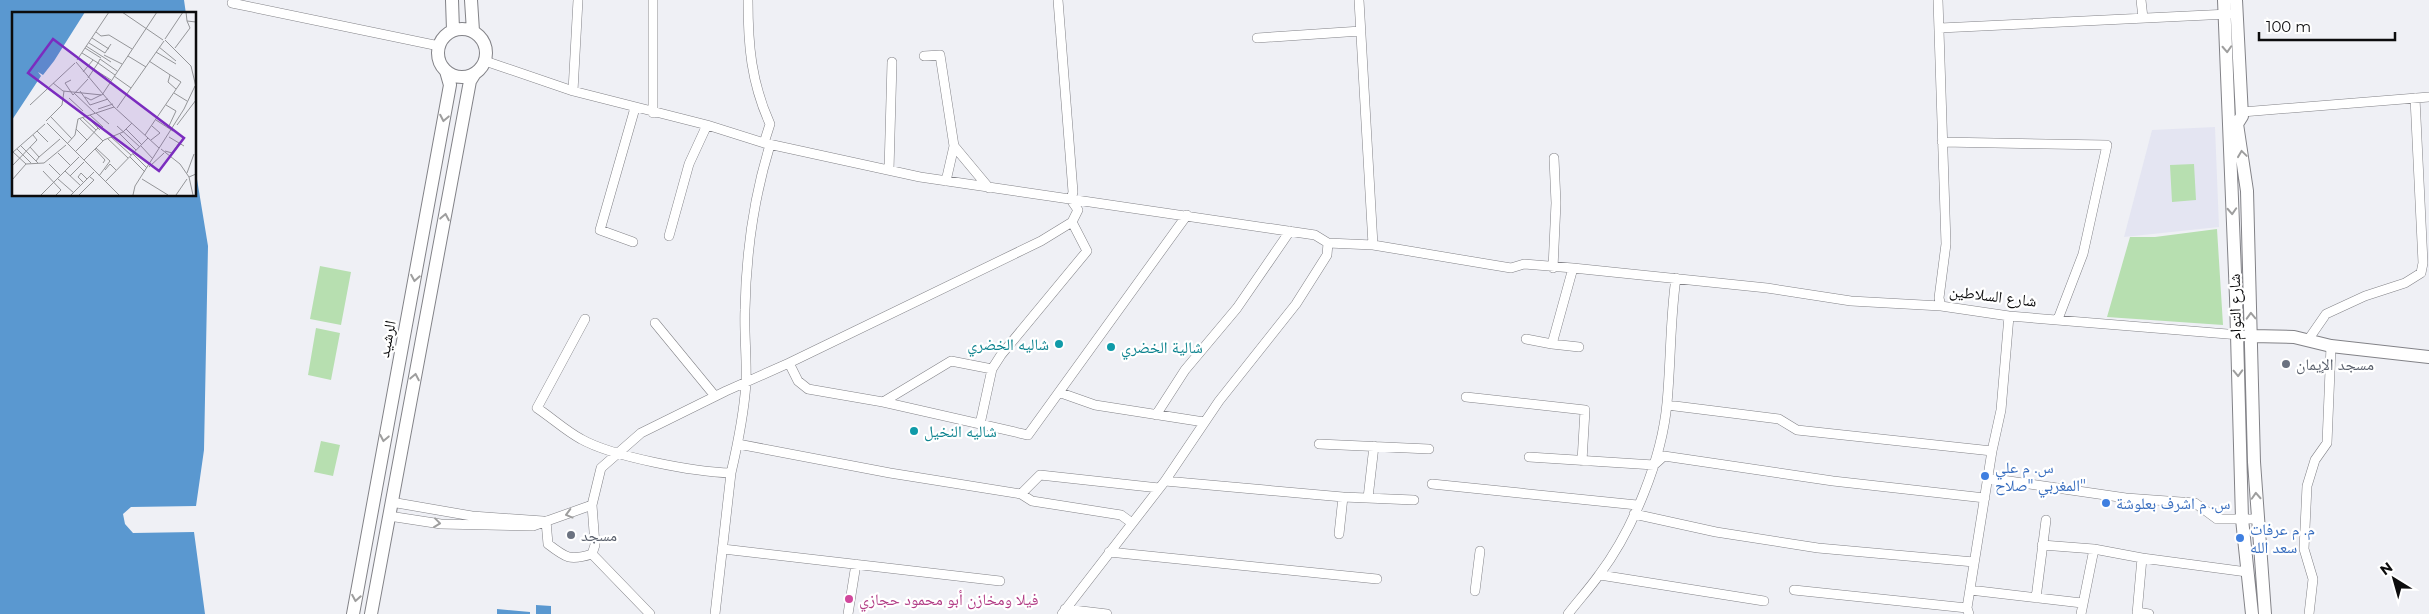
<svg xmlns="http://www.w3.org/2000/svg" width="2429" height="614" font-family="Montserrat,'Noto Naskh Arabic',sans-serif">
<rect width="100%" height="100%" fill="#eff0f5"/>
<!-- built -->
<path fill="#e4e5f2" d="M2215 127 2219 227 2124 237 2152 130Z"/>
<!-- green -->
<path fill="#b7dfb0" d="M2194 164 2196 200 2172 202 2170 165Z
M2217 229 2223 325 2107 317 2130 237H2155Z
M320 266 351 272 341 325 310 319Z
M316 328 340 333 331 380 308 375Z
M321 441 340 445 333 476 314 472Z"/>
<!-- water -->
<path fill="#5a98d0" d="M0 0H184L186 14H14V195H195V167L208 246 204 450 196 506 131 507 123 514 125 524 133 533 194 532 205 614H0Z
M536 605 551 606V614H536Z
M497 609 530 612V614H497Z"/>
<g fill="none" stroke-linecap="round" stroke-linejoin="round">
<defs>
<path id="street" d="M653 0V113
M748 0C748 45 751 82 770 124L764 143
M1359 0 1373 245
M1938 0 1946 244 1939 298 1941 306
M2141 0 2143 18
M232 3 439 46
M1940 28 2229 14
M1257 38 1361 31
M924 56 940 55 954 146 946 181
M485 61 573 91 707 125 764 143 920 177 1315 235 1328 243 1373 245 1511 268 1524 264 1573 268 1767 288 1851 301 1941 306 2009 316 2252 336
M573 91 578 0
M2242 112 2429 97
M1942 142 2107 145 2083 254 2058 319
M954 146 989 188
M889 170 892 62
M669 236 689 164 707 125
M633 242 600 230 635 108
M1553 268 1556 203 1554 158
M585 319 537 408C552 418 566 431 581 439 613 457 695 472 731 473 738 443 744 413 746 383 747 358 744 334 745 310 746 255 754 197 770 145
M655 323 715 396
M1526 339 1552 344 1573 268
M2308 340 2326 314 2365 296 2405 283 2421 273 2423 263 2415 98
M1552 344 1579 347
M789 363 798 381 808 389 883 402 1028 435 1187 215
M1061 393 1095 405 1204 422
M1466 397 1585 410 1582 461
M883 402 951 361 992 369 1001 355 1087 251 1072 222
M1667 405 1779 419 1797 430 1992 451
M1156 415 1185 370 1237 308 1290 231
M980 424 992 369
M738 444 890 473 1021 494 1040 475 1159 488
M1319 444 1429 449
M1529 457 1654 465 1664 456 1833 481 1985 498
M1988 478 2126 498 2195 503 2217 519H2258
M1165 481 1343 497 1414 500
M1432 484 1637 505
M1021 494 1032 501 1121 515 1132 523
M1368 498 1374 446
M391 502 472 516 543 521
M1634 514 1716 532 1818 548 1974 562
M389 516 441 524 533 526 592 505
M546 521 548 544C566 558 570 561 592 554
M1339 534 1343 497
M2042 545 2094 549 2142 558 2137 614
M723 549 1000 581
M1109 552 1377 579
M2142 558 2247 572
M1600 575 1764 601
M1794 590 1967 608
M1970 590 2082 603
M1475 591 1480 551
M2036 598 2046 520
M1065 609 1107 614
M2137 612 2149 614
M650 614 592 554 595 545 592 505 601 468 641 433 726 391 789 363 1041 241 1072 222 1078 210 1071 200 1073 192 1058 0
M715 614 731 473
M848 614 856 564
M1062 614 1165 481 1219 401 1296 304 1327 255 1328 243
M1568 614C1578 601 1589 589 1599 575 1633 530 1662 459 1667 403 1671 361 1670 319 1676 278
M1969 614 1967 608 1992 451 2001 410 2009 316
M2081 614 2094 549
M2309 614 2313 579 2304 549 2307 486 2315 460 2327 443 2331 346"/>
<path id="secondary" d="M452 0 453 30
M471 0 473 31
M2224 0 2236 298 2242 519 2252 614
M2236 0 2242 116 2237 124 2247 191 2254 462 2265 614
M438 53a24 24 0 1 1 48 0a24 24 0 1 1-48 0Z
M2252 336 2294 337 2331 346 2429 357
M353 614 450 85 446 71
M371 614 470 81 475 73"/>
</defs>
<!-- street casing -->
<use href="#street" stroke="#828287" stroke-width="10"/>
<!-- secondary casing -->
<use href="#secondary" stroke="#828287" stroke-width="14"/>
<!-- street -->
<use href="#street" stroke="#fff" stroke-width="9"/>
<!-- secondary -->
<use href="#secondary" stroke="#fff" stroke-width="12"/>
</g>
<!-- one-way arrows -->
<defs><path id="oneway-chevron" d="M-2-3.5L2.5 0L-2 3.5" fill="none" stroke-width="1.6" stroke-linecap="round" stroke-linejoin="round" transform="scale(1.25)"/></defs>
<g stroke="#9e9e9e">
<use href="#oneway-chevron" transform="translate(2227 49) rotate(87)"/>
<use href="#oneway-chevron" transform="translate(444 118) rotate(101)"/>
<use href="#oneway-chevron" transform="translate(2242 154) rotate(-98)"/>
<use href="#oneway-chevron" transform="translate(2232 211) rotate(87)"/>
<use href="#oneway-chevron" transform="translate(445 217) rotate(-79)"/>
<use href="#oneway-chevron" transform="translate(415 278) rotate(100)"/>
<use href="#oneway-chevron" transform="translate(2251 316) rotate(-92)"/>
<use href="#oneway-chevron" transform="translate(2238 373) rotate(88)"/>
<use href="#oneway-chevron" transform="translate(415 377) rotate(-79)"/>
<use href="#oneway-chevron" transform="translate(384 438) rotate(101)"/>
<use href="#oneway-chevron" transform="translate(2256 496) rotate(-93)"/>
<use href="#oneway-chevron" transform="translate(569 514) rotate(165)"/>
<use href="#oneway-chevron" transform="translate(437 523) rotate(7)"/>
<use href="#oneway-chevron" transform="translate(356 598) rotate(100)"/>
</g>
<!-- markers -->
<g fill="#0f9aa8" stroke="#fff" stroke-width="2">
<circle cx="1059" cy="344" r="5"/>
<circle cx="1111" cy="347" r="5"/>
<circle cx="914" cy="431" r="5"/>
</g>
<g fill="#6b7280" stroke="#fff" stroke-width="2">
<circle cx="2286" cy="364" r="5"/>
<circle cx="571" cy="535" r="5"/>
</g>
<g fill="#3f7fe0" stroke="#fff" stroke-width="2">
<circle cx="1985" cy="476" r="5"/>
<circle cx="2106" cy="503" r="5"/>
<circle cx="2240" cy="538" r="5"/>
</g>
<circle fill="#d1479c" stroke="#fff" stroke-width="2" cx="849" cy="599" r="5"/>
<g text-anchor="middle" dominant-baseline="central" stroke-width="4.5" stroke-linejoin="round" paint-order="stroke">
<!-- street labels -->
<g font-size="16" fill="#0c0c0d" stroke="#fff">
<text transform="translate(1993 296) rotate(7)">شارع السلاطين</text>
<text transform="translate(2235 307) rotate(-91)">شارع التوام</text>
<text transform="translate(387 339) rotate(-79)">الرشيد</text>
</g>
<!-- culture labels -->
<g font-size="16" fill="#0d838f" stroke="#fff" text-anchor="start">
<text x="1049" y="344" text-anchor="end">شاليه الخضري</text>
<text x="1121" y="347">شالية الخضري</text>
<text x="924" y="431">شاليه النخيل</text>
</g>
<!-- worship labels -->
<g font-size="16" fill="#5b616d" stroke="#fff" text-anchor="start">
<text x="2296" y="364">مسجد الإيمان</text>
<text x="581" y="535">مسجد</text>
</g>
<!-- shop labels -->
<g font-size="16" fill="#366cbe" stroke="#fff" text-anchor="start">
<text x="1995" y="467">س. م علي<tspan x="1995" dy="18">المغربي "صلاح"</tspan></text>
<text x="2116" y="503">س. م اشرف بعلوشة</text>
<text x="2250" y="529">م. م عرفات<tspan x="2250" dy="18">سعد الله</tspan></text>
</g>
<!-- hotel labels -->
<g font-size="16" fill="#b23c85" stroke="#fff" text-anchor="start">
<text x="859" y="599">فيلا ومخازن أبو محمود حجازي</text>
</g>
</g>
<!-- overview -->
<g transform="translate(12 12)">
<rect width="184" height="184" fill="#eff0f5"/>
<path d="M0 0H73L42 49 31 63 26 60 29 64 0 108Z" fill="#5a98d0"/>
<path fill="none" stroke="#949598" stroke-width="1" d="M110 0 151 28M174 0 175 9 184 10M84 20 89 24 97 23 120 37M80 26 97 37M153 27 171 0M153 28 179 54 184 75M77 31 93 41 99 32M74 34 99 50M147 35 164 49M73 36 89 46M163 36 178 16 175 9M144 40 164 52M70 41 86 51 88 47 105 59M92 43 110 52M116 44 134 55M65 48 97 0M64 50 102 95 147 136M80 56 99 68M71 60 81 48M158 63 156 70 164 77M102 64 119 76M76 66 86 51 103 63M59 68 53 71 61 83 76 67M41 71 51 79 90 83 145 0M68 79 78 93 96 87M62 81 83 101M162 81 175 89M73 85 79 88 89 83M57 86 71 99M18 93 63 51M154 93 164 99 156 116M105 96 152 29M86 97 101 92M172 97 183 74M84 101 97 112M78 103 91 115M74 104 88 118M39 105 60 127M70 105 84 118M67 106 91 129M144 108 161 119M34 109 50 93 52 79M35 111 107 183M165 113 184 88M105 114 128 135M64 117 75 128 86 116M114 117 130 133M25 119 36 130M108 122 124 138M133 123 169 70 137 49M99 125 119 143M157 125 172 134M95 126 116 146M139 128 148 121 140 114M55 132 63 123 66 107 102 95M9 134 26 151M129 134 141 147M18 135 27 145 24 149M84 136 98 149 87 164M5 137 19 151M83 137 93 148 91 151M149 137 168 152 177 165 184 162M64 139 75 128M153 139 160 141 167 131M1 140 14 152 32 151 54 133M0 141 33 112M46 141 58 153M121 142 135 156M27 145 48 127M118 145 133 160M72 148 92 128 111 120 120 111M37 152 49 164M0 154 25 128 21 123M137 155 152 141M93 158 98 152 104 158M31 159 49 178 44 183M53 159 69 174M175 161 182 142M58 164 72 150M177 165 181 183M46 167 62 181M130 167 156 183M0 168 14 152M93 170 136 126M72 171 66 165 69 161 75 167M29 183 67 145M59 183 82 160M67 183 82 168 78 165M121 183 123 174 172 97M164 183 175 167"/>
<path fill="#7b2cbf" fill-opacity="0.15" stroke="#7b2cbf" stroke-width="2.5" d="M41 27 172 126 147 159 16 61Z"/>
<rect width="184" height="184" fill="none" stroke="#0c0c0d" stroke-width="2.5"/>
</g>
<!-- north arrow -->
<g transform="translate(2394 579) rotate(323)" stroke="#ffffff" stroke-width="4" paint-order="stroke">
<path d="M0-4L9 19L0 12L-9 19Z" fill="#0c0c0d"/>
<text y="-8" font-size="14" font-weight="bold" text-anchor="middle" fill="#0c0c0d">N</text>
</g>
<!-- scale -->
<path d="M2259 32v8h136v-8" fill="none" stroke="#0c0c0d" stroke-width="2.5"/>
<text x="2266" y="32" font-size="15" fill="#0c0c0d" stroke="#ffffff" stroke-width="4" paint-order="stroke">100 m</text>
</svg>
